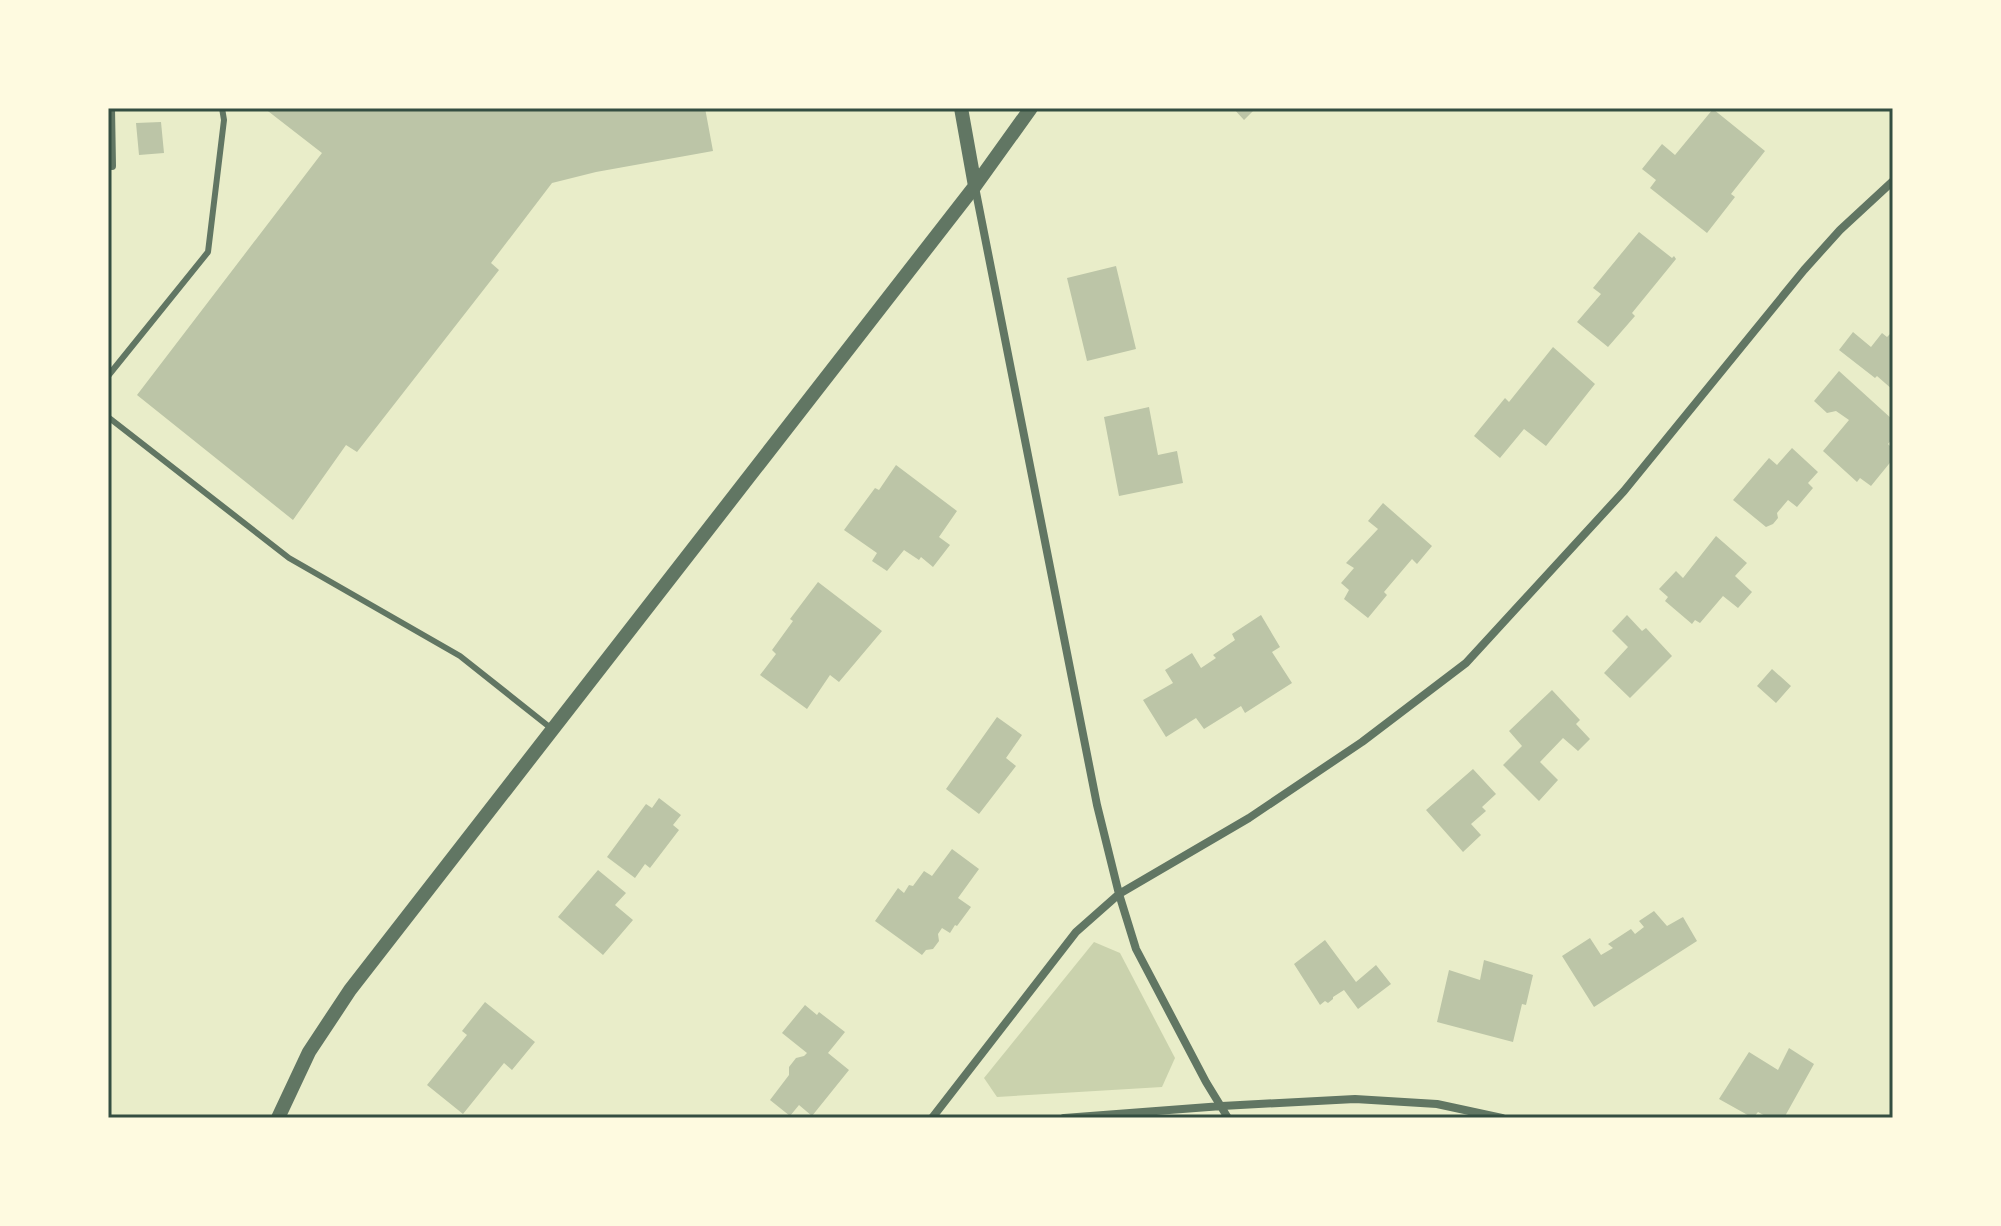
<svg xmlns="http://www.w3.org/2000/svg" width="2001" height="1226" viewBox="0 0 2001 1226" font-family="Barlow,sans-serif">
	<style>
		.green { fill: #cad2ad }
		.building { fill: #bcc5a7 }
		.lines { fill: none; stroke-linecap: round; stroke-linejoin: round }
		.service { stroke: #617663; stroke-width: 6 }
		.minor { stroke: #617663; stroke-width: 8 }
		.tertiary { stroke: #617663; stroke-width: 14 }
		.neatline { fill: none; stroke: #344e41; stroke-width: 3 }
	</style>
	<rect width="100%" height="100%" fill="#e9edc9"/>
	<path class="green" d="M1094,942L1120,953L1175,1058L1162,1087L997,1097L984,1078Z"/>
	<path class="building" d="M264,108H705L713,151L596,172L552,183L491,263L499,270L357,452L346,445L293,520L137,395L322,153Z
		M1233,108H1256L1244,120Z
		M1713,109L1765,151L1731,194L1735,197L1707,233L1650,188L1656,180L1642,169L1662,144L1675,155Z
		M161,122L164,153L139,155L136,123Z
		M1639,232L1672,258L1674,256L1676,259L1632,313L1635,316L1608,347L1577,322L1601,294L1593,288Z
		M1116,266L1136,349L1087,361L1067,278Z
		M1893,331V390L1877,376L1875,378L1839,350L1853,332L1871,347L1882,333L1887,337Z
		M1553,347L1595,384L1546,446L1524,429L1500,458L1474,436L1505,398L1509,402Z
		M1839,371L1893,420V438L1888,444L1893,449V459L1871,486L1860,478L1857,482L1823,451L1849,420L1836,411L1827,413L1814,401Z
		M1149,407L1158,455L1177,451L1183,483L1119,496L1104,417Z
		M1792,448L1818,472L1808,483L1813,488L1797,507L1788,500L1777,513L1778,518L1773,524L1766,527L1733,500L1769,458L1777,465Z
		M896,465L957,511L939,537L950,545L933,567L921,557L919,560L904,550L887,571L872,561L877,553L844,530L875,488L879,490Z
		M1383,503L1432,546L1417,564L1412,559L1384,592L1387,595L1368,618L1344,599L1349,590L1341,583L1354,568L1346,563L1378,529L1368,521Z
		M1716,536L1747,563L1735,576L1752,592L1738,608L1723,596L1700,623L1695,620L1692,624L1665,601L1668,597L1659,589L1676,571L1683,578Z
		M818,582L882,631L839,682L830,675L807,709L760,675L776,654L772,650L793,621L790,619Z
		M1261,615L1280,647L1272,652L1292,683L1245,713L1241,706L1204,729L1196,718L1166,737L1143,700L1173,683L1165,670L1192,653L1201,668L1216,658L1213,655L1235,640L1232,634Z
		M1627,615L1642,631L1646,628L1672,656L1630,698L1604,673L1628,647L1612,631Z
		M1772,669L1791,686L1776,703L1757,686Z
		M1552,690L1580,720L1576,724L1590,739L1578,751L1563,738L1540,762L1558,780L1539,801L1503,765L1522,746L1509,731Z
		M997,717L1022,735L1006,758L1016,766L979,814L946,789Z
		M1473,769L1496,794L1482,807L1486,811L1471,824L1481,835L1463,852L1426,810Z
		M659,798L681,815L673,825L679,830L650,868L645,864L635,878L607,857L646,804L652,808Z
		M952,849L979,869L958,898L971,907L957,926L955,925L950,933L942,928L938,934L939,941L933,949L926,950L922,955L875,921L898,888L904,893L909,885L913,886L924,871L932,876Z
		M598,870L626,893L615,905L633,920L603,955L558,917Z
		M1654,911L1667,926L1683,917L1697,941L1594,1007L1562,956L1590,938L1601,955L1613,948L1608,944L1631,929L1635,934L1644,927L1639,921Z
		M1325,940L1356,982L1376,965L1391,984L1358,1009L1344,990L1333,997V999L1328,1003L1325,1001L1320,1005L1294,964Z
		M1484,960L1533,975L1526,1005L1522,1004L1513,1042L1437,1022L1449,970L1480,980Z
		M485,1002L535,1042L512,1070L504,1063L463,1114L427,1085L467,1035L462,1031Z
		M805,1005L817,1015L819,1012L845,1032L828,1053L849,1070L812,1116L799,1105L790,1116L770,1100L789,1075V1067L796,1058L804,1056L807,1053L782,1033Z
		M1789,1048L1814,1064L1784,1118H1769L1758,1112L1753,1118L1719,1099L1749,1052L1778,1070Z"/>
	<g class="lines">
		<path class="service" d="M108,376L208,252L224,120L222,108
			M108,417L289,558L460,656L552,729"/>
		<path class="minor" d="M111,108L112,166
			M975,187L1097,805L1119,894L1136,949L1206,1082L1228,1118
			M932,1118L1076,932L1119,894L1249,818L1362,742L1466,663L1624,491L1804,270L1840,230L1893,181
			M1064,1118L1222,1106L1355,1099L1437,1104L1502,1118"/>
		<path class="tertiary" d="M961,108L975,186
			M278,1118L309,1052L350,990L975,186L1031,108"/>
	</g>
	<rect width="2001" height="1226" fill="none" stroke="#fefae0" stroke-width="220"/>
	<rect x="110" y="110" width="1781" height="1006" class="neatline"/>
</svg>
